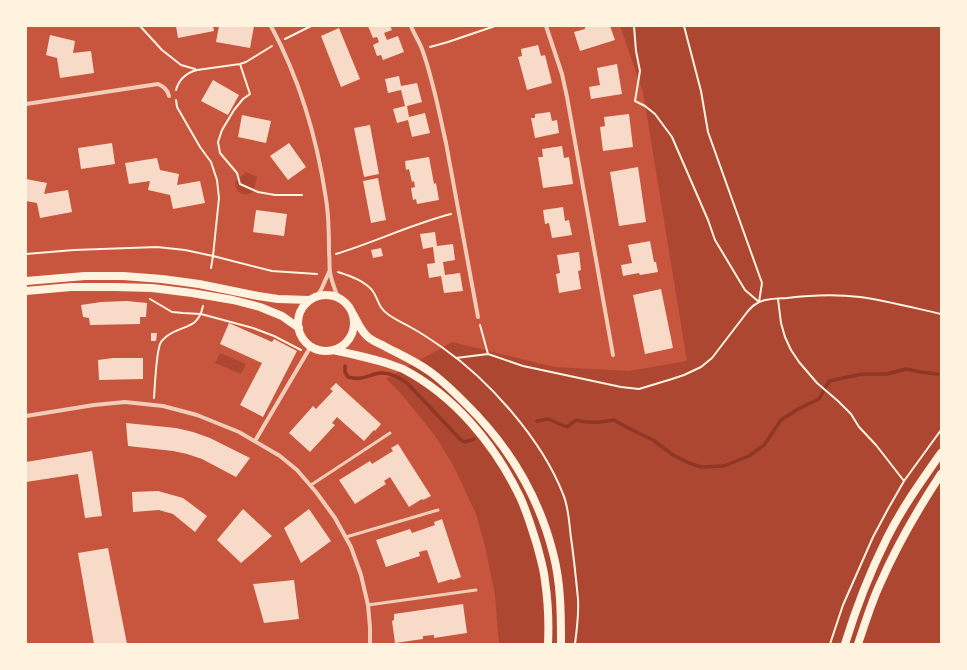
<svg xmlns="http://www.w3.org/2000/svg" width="967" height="670" viewBox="0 0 967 670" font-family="Jost,sans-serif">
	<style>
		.green { fill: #ae4732 }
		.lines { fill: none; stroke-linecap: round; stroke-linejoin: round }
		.stream { stroke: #8f3625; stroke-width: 3.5 }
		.building { fill: #f7dbc8 }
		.path { stroke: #fff3e0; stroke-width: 2 }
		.service { stroke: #f1ccb7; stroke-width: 3 }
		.minor { stroke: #f1ccb7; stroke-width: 4 }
		.secondary { stroke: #fff3e0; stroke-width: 8 }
	</style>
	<rect width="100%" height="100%" fill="#c8553d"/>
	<path class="green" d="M620,26H941V644H499L495,595L485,546L476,514L454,467L436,437L399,391L386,379L452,342L554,367L629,371L687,361L643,92Z
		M246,172L257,177L253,192C243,198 235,192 235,182Z
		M220,353L246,364L241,374L215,363Z"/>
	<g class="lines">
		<path class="stream" d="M345,366V372L348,377C363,381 367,375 380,373C390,372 399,378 407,383L461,440L465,442L474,439
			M537,421L548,419L567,427L576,420C589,424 601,422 614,420L628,428L653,440L673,455L689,463L701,467L724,466L749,456L764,445L781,420L800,408L819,399L829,381L862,374H887L906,369L921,372L938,374"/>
	</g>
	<path class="building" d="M176,26H213L214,31L178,38Z
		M219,26H254L250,48L216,42Z
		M368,26H390L392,30L384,33L387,40L398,36L404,52L383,60L381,55L377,56L373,45L379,42L377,37L373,38Z
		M585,26H610L615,40L580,51L574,32L585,29Z
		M339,28L360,79L341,87L321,36Z
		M50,35L75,41L73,53L91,51L94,73L60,78L57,58L46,55Z
		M538,45L541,56L545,55L552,83L527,90L518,57L522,56L521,49Z
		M617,64L622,94L591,99L589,87L600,85L597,68Z
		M399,76L401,86L417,83L422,102L407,106L409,117L425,113L430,133L412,137L408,120L397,123L393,109L405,106L401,90L388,93L385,79Z
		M213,80L239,95L228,115L201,101Z
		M550,112L552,121L557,120L559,133L535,138L531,118H535V114Z
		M629,114L633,147L603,151L600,127L605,126L604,117Z
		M242,115L271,121L266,143L238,137Z
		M370,125L379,174L364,177L354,128Z
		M112,143L115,164L81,169L78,148Z
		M289,143L306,167L288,180L270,156Z
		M562,146L564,158L569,157L573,184L543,188L538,157H543L542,149Z
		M429,157L434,184L436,183L439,200L417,204L416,199L413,200L411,188L415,187L414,181L412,182L409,169L406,170L405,161Z
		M157,158L160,170L179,174L177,185L200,181L205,203L173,209L170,195L148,190L150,181L129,184L125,163Z
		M638,167L646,222L619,226L610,172Z
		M378,178L386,220L371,223L363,181Z
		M26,179L47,183L44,194L68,190L72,212L40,218L37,203L26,201Z
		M563,207L565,221L569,220L572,235L552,238L549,223L545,224L543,210Z
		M256,210L287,214L284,236L253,232Z
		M435,232L437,246L453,244L455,260L443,262L445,275L460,273L463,291L444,293L441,276L429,278L427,264L435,263L433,247L423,249L420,234Z
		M650,241L654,262H656L658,272L640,275L639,273L623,276L621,265L632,263L628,245Z
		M381,248L383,256L373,258L371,250Z
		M579,252L581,270L578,271L581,289L559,293L556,274L560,273L557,255Z
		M661,289L673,348L645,354L633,295Z
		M127,301L147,303L146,317H140V324L90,325L89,318L83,317L81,305L101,302Z
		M229,323L272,342L274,339L297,351L263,417L240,405L262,363L220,344Z
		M151,333H157L156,341H151Z
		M113,358H143V379L99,380L98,360Z
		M336,383L381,424L375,431L374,430L364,441L337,417L332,423L335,425L310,452L289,433L313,406L316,409L333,391L330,389Z
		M126,423L176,428L193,432L210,438L250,458L236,477L202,459L187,454L173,451L128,446Z
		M398,444L431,496L423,500L422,499L409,507L390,477L384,481L386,484L355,504L339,480L370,461L372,464L393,451L391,448Z
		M92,451L102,516L85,518L78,474L26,482V462Z
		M158,491L183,498L207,516L195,532L173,514L159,510L133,512L132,492Z
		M243,509L272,536L241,563L217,540Z
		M309,509L331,541L301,563L284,528Z
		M442,519L461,577L453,580L452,579L438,583L427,550L419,552L420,556L386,567L376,540L410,529L412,533L435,525L434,522Z
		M108,548L127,644H94L78,553Z
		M294,580L299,619L264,623L253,584Z
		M463,604L467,633L434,638V635L423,636V639L395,643L392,621L394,620V614Z"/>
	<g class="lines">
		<path class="path" d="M140,26L162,50L181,65L195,69
			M634,26L636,51L640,71L635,101L645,106L655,114L672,137L708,220L715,240L745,290L759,302
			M684,26L701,91L708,132L762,283L759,302
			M285,39L311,26
			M430,47L448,42L495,26
			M240,64L250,94L243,99L234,110L222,130L218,142L220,153L237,173L240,184L258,192L275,195H302
			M176,90C179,79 186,73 197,70L240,64L246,62L272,46
			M176,100L177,107L200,147L211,162L217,180L219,198L213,256L211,268
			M26,254L74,250L157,247L185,250L213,256L272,271L317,274
			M336,254C375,242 412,224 451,214
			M338,272C350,276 363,280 372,290C379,299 377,307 389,315C396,320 405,324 412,328C423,334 433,341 443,348C490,381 542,440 563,494C569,508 569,523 571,538C574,558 576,579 578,599C579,614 577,629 575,644
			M150,299L172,312L183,313L201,314L253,328L274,336L301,350
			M778,299L781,323L785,337L791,350L799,362L817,383L838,401L851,414L859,427L876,445L904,481
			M480,325L488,354
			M456,358L488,354L523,366L621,387L639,389L672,379L684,375L701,367L712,358L748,311C759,298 771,299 787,298C811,295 836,294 860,297C888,301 914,308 941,314
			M154,398C155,386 156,350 161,342C162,340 165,338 167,336C183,324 198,330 203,306
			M830,644L843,605L873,537L888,509L904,481L941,430"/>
		<path class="service" d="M311,485L390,433
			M346,537L438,510
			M368,605L476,590"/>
		<path class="minor" d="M271,26C300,80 317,138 326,199C329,217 329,235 329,253C330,259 329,266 330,272C331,280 335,289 338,298
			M411,26C414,34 419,41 422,49C433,79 439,112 446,143L478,317
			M546,26L562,74L567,97L613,355
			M26,104L158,84C164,87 167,89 169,96
			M316,297L321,290L329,272
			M26,416L94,405L125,402L163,406L197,415L239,432L280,456L297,470L316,492L335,518L351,547L361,575L368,605L370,627V644
			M255,441L311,346"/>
		<path class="secondary" d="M26,281L85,276H123L162,279L199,284L258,296L278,299L310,300
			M26,291L71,287H115L152,288L192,293L233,300L260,307L282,316L299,328
			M298 323a28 28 0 1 1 56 0a28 28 0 1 1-56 0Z
			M353,314C357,321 360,329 366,335C370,340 378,343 384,346C399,354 415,361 429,371C442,380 454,392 465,403C509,446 538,494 553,553C561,583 561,614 561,644
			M333,350C352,354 371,358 389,364C394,366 399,367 403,369C455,396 495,445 520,497C527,512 532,529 537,545C540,557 544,569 545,581C548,601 549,623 548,644
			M845,644C856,608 870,572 887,538C902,508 922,480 941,453
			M858,644C865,624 871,603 880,584C897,545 918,509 941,474"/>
	</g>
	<rect width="967" height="670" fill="none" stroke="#fff3e0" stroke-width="54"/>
</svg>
